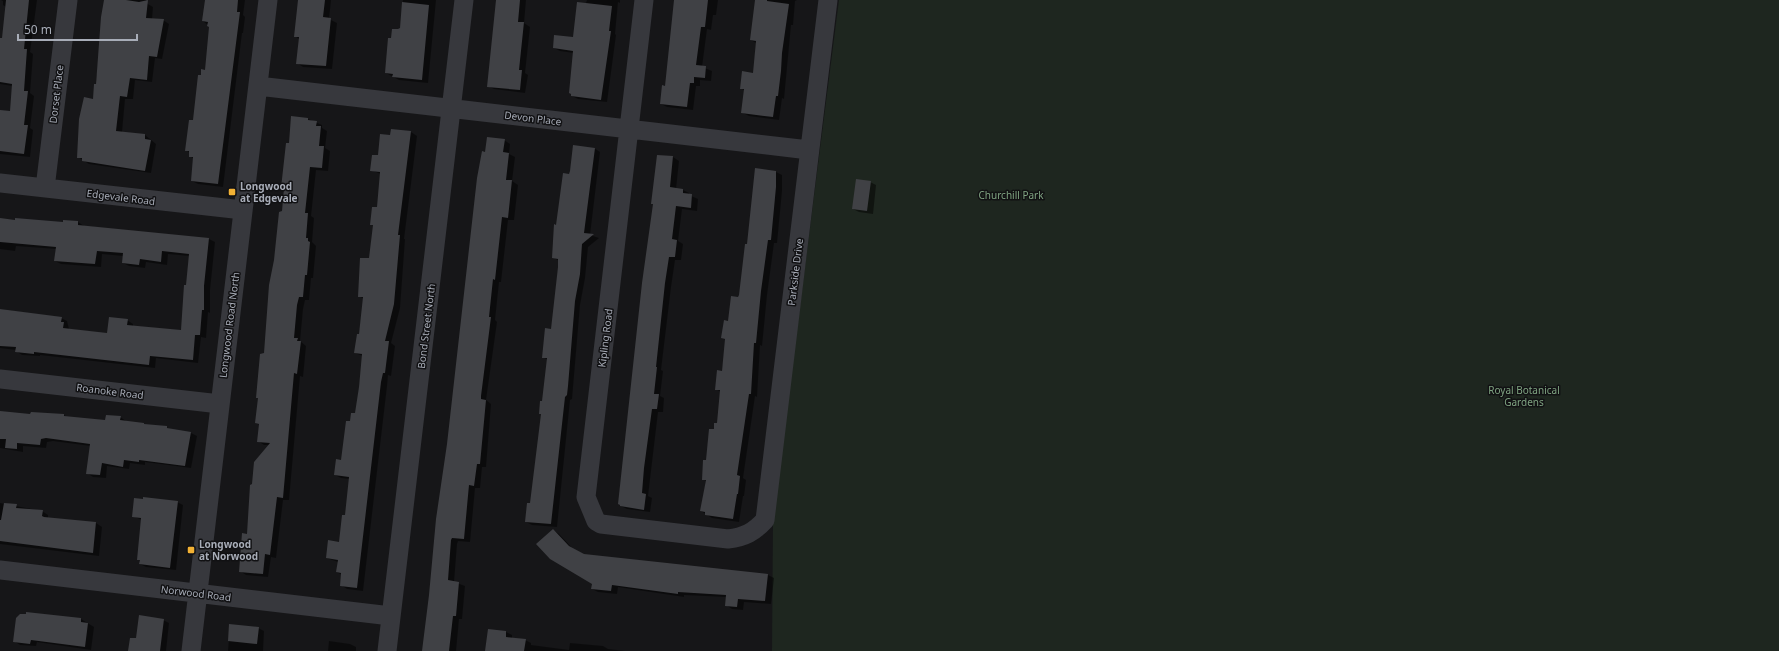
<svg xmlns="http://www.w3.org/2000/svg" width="1779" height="651" viewBox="0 0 1779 651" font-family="'Noto Sans',sans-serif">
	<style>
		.green { fill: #1e261f }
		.shadow { fill: #0007 }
		.building { fill: #404145 }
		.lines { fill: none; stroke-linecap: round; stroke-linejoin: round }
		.minor { stroke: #37383d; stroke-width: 19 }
		.poi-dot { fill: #f2b134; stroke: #111113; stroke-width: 1.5 }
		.labels { text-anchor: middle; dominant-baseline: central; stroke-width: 3; stroke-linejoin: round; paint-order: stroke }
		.street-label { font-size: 10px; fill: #a8adb8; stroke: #111113 }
		.poi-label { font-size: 10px; font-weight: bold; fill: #a8adb8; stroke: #111113; text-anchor: start }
		.park-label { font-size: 10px; fill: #7fa381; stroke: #111113 }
	</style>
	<rect width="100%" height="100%" fill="#161618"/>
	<path class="green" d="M839,0H1779V651H772L773,518Z"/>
	<path class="shadow" d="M1,0H37L30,52L33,54L30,93L34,96L30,128L33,130L30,157L0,154V112H11L13,86L0,84V39H3L6,7L3,5V1Z
		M105,0H146V3L153,7L152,19L163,20L169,24L162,59L155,58L152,82L135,80L133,99H125L122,132L145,135L156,144L151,173L89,164L78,157L94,100Z
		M206,0H245L243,15L245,17L243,33H242L223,187L198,184L192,181L194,159L190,156V153L186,150L194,121L202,76L206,71L210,27L203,21Z
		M299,0H331L329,19L337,23L332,69L303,67L297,63L299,39L295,36Z
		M403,0H436L428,83L399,80L386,73L401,28Z
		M497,0H526L524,23L530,27L525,73L528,75L525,93L494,89L488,86Z
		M587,0H620V3L618,2L615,34L616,35L607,102L578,99L572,96L574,53L560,51L554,48L574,38Z
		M675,0H718L716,15H713L711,30L707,29L702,67L712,71L711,81L700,80V86H696L693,110L667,107L661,104L666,87Z
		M756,0H797L795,1L793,25H791L784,99L782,98L779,120L749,116L743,113L745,91L741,88L754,74L756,43L751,40Z
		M308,119L322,125V128L327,131L325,148L330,151L328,171L316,170L311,216L314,218L312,242L316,246L313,278H311L309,300H305L303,309L300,341L306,346L303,377L300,376L289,500H283L276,558L271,557L268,577L246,575L240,571L270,445H264L258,441L260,425L256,423L283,212L285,189L282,188L290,144Z
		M411,132L417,136L404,239H405L400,308L391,343L395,346L391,376L388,375L387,386L363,591L347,589L341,585L342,575L337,572L338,562L327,558L340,543L346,517L350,479L341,478L335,475L342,461L356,414L363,356L355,353L359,336L364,299L359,296L370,260L374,226L371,224L378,208L381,174L371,170L391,137Z
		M504,140L510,144L509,154L515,157L512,181L518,185L514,220H508L501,282H499L495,320L497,322L486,400L491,404L486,467H482L480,488H475L470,542L458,541L457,544L454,582L465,586L462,619H459L456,651H423L486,153Z
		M594,148L600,152L590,235L599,238L588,247L585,278L580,305L572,399L570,400L557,527L532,525L526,522L531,504L542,414L540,413L543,402L548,360L543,357L552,330L559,261L553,257L556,226L570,175Z
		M658,156L673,157L679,161L676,189L683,190L689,193V195L698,199L697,211L682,209L678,241L683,244L681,260H675L671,287L661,370L663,371L660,396L664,398L663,412H658L648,496L652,498L650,512L627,509L621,506L654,204Z
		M756,169L776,172L782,175V191L777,243H774L767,295L762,346L760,345L757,397L755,396L743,478L746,480L744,496H743L739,522L712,518L701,511L706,481L703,479L718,424L721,392L716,389L722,372L726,340L722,338L739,298L748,245Z
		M870,182L876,185L873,214L859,212L853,209Z
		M0,219L64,223L78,222L84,226L209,239L215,242L210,290V313L208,312L206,338L201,337L198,363L156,358L155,368L40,355V356L22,355L16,351V350L0,348V309L61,318L67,321L69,329L108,334L127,320L133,324V326L182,331L190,256L168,254L167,265L146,262L145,268L129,266L123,263V256L102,254L101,267L61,264L55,261L57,249L16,246L15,251L0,249Z
		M0,412L31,415H64L68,418L106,421L120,417L126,421L147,426L166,427L171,430L191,433L197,436L191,468L145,462V465L130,463L129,469L107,466L106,478L93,477L87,473L91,446L53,441L47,442L46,448L23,446V452L0,448Z
		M177,502L183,505L176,570L146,567L140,564L141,561L138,559L142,520L133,516Z
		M0,503L42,511L48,515V519L96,523L102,527L99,556L0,544Z
		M553,530L559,534L574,550L584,555L768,575L774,578L771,604L744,602L743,610L732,609L726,605L727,597L684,595V597L618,587L617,594L598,592L592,589L593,583Z
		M27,613L81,619L94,627L91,650L37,642L36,646L20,645L14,641Z
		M163,620L169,623L166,651H129L137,640Z
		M230,625L258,628L264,631L263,651H228Z
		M489,630L506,632L512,635V638L525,640L531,643V645L569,650L570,643L603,646L608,649L625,651H486Z
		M329,641L350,644L356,647V651H328Z"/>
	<path class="building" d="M6,0H29L24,49H27L24,91H28L24,125H28L24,154L0,151V110L10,111L12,84L0,82V38H2Z
		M104,0H126L139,2L148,0L146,18L164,19L157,57L149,56L147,80L130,78L127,97L120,96L116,131L145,134V139L151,140L145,171L82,161V158H77L79,119L84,97L93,99L94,84H96L101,17Z
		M205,0H238L237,12H240L218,184L191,181L193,157H189V151H185L189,120H193L198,75H201V69L205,70L209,27L207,26L208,22L202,21Z
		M298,0H325L323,17L331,18L326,66L296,64L299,37H294Z
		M496,0H520L518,22H524L519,70H522L520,90L487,87Z
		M674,0H708L705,27H701L696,65L706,66L705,78L694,77V83H690L687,107L660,104L662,85L665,86Z
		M755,0H767V1L789,4L782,53L781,71L778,96H776L773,117L741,113L744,89H740L742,71L753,73L756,41L750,40Z
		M402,2L429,5L422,80L392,77L393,74L385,73L388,38H391L392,29H398L400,28Z
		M577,2L612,6L609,31H611L601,100L571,96V94L569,93L573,51L553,48L554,35L573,37Z
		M291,116L308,118V120L317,121L316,126H321L319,146H324L322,168L310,167L305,213H308L306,238H308V241L310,242L307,275H305L303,297H299L297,305L294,338H298L297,341H301L297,374L294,373L283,498L277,497L270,555L265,554L263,574L239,572L242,533L247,534L250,485L252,484L254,462L270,443L257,442L259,424L255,423L258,398H256L260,354L264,353L269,285L274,260L279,212L282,211L284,188H281L286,143H289Z
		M391,129L411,131L398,235H400L394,304L385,341H389L385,373H383L381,382L357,588L340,586L341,573L336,572L338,560L326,558L328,540L339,542L342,515H345L349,477L334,475L336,459L341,460L346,421H350L351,413H355L359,387L362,354L354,353L357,334H359L363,297H358L360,258H369L373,225H370L372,207H377L380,172L370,171L372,155H378L380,134L390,135Z
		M487,137L505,139L503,152L509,153L506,180H512L508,218L502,217L495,280L493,279L489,317H491L481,396V399L486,400L480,464H477L474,486L469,485L464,539L452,538L451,540L448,580L459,582L456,616H453L449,651H422L429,595L436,519L447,444L477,178L482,151L485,152Z
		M573,145L595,148L584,233L594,234L582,244L580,274L575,301L568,386L567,395L565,397L551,524L525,522L527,503H530L541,414H539L540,401H542L547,358H542L545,328L551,329L558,267V259L552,258L554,224L556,225L563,173L569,174L570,171Z
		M657,155L673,156L670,187L683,189V193L692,194L691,208L676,206L672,239L677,240L675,257H669L665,283L656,367H657L654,394H659L657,409H652L644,468L642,493L646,494L644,510L620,506V505L618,504L642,283L653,204H651Z
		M755,168L776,171V187L771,240H768L761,291L756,343H754L751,394H749L737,475L740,476L738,494H737L733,519L705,515V512L700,511L706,480H702L703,460H706L709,429H714V423H717L720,390H715L717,370L722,371L725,339L721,338L724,320L728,321L731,296L738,297L739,295L745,244H747Z
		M856,179L871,181L867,211L852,209Z
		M0,218L15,220V218L63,222V220L78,221V225L209,238L204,286V310H202L200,335H195L193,360L150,356L149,365L34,352V354L15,352L16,347L0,346V309L62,317L61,322H64L63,328L107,333L109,317L128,319L127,325L181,330L184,285H186L189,254L162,251L161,262L140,259L139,265L122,263L123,253L97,251L95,264L54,261L56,247L0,242Z
		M0,411L30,414L31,412L64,414V416L105,420L106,415L121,416L120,420L144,423V424L167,426V428L191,432L185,466L139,460V462L124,460L123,467L102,463L100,475L86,474L90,444L46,438L41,439L40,445L17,443V449L5,448L6,439H0Z
		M143,497L178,501L170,568L139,564L140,560H137L141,518L132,517L134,498L143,499Z
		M4,503L17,504L16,508L43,510L42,516L44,517L96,522L93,553L0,541V520H1Z
		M553,529L569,546L584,554L768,574L765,601L738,599L737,607L725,606L726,595L678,592V594L612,585L611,591L591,589L592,584L550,559L536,544Z
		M26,612L81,618V622L88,623L85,647L31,640L30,644L13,642L16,618L20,614H26Z
		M139,615L164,619L160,651H128L130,638H136Z
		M229,624L259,627L257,644L228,641Z
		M488,629L506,631V637L526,639L524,651H485Z"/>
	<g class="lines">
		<path class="minor" d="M644,0L586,497L596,521L601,524L728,539C745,537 754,532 765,520L828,0
			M258,86L809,150
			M0,183L243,210
			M45,188L68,0
			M0,379L220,404
			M0,570L391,616
			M191,651L268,0
			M387,651L464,0"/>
	</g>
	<g class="poi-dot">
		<rect x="228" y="188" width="8" height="8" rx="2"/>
		<rect x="187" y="546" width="8" height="8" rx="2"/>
	</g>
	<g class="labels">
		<g class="street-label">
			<text transform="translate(56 94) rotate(-83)">Dorset Place</text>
			<text transform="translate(533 118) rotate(7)">Devon Place</text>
			<text transform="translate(121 197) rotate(7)">Edgevale Road</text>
			<text transform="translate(795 272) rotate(-83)">Parkside Drive</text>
			<text transform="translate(229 325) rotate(-83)">Longwood Road North</text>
			<text transform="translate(426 326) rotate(-83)">Bond Street North</text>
			<text transform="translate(605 338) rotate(-83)">Kipling Road</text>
			<text transform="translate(110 391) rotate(7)">Roanoke Road</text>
			<text transform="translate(196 593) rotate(7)">Norwood Road</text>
		</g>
		<g class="poi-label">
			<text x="240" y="186">Longwood<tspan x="240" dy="12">at Edgevale</tspan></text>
			<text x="199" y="544">Longwood<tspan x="199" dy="12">at Norwood</tspan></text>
		</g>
		<g class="park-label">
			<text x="1011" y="195">Churchill Park</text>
			<text x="1524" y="390">Royal Botanical<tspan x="1524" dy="12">Gardens</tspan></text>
		</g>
	</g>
	<path d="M18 34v6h119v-6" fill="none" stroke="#a8adb8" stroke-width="2"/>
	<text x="24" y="34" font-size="12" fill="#a8adb8" stroke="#111113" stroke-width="3" paint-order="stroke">50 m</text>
</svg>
